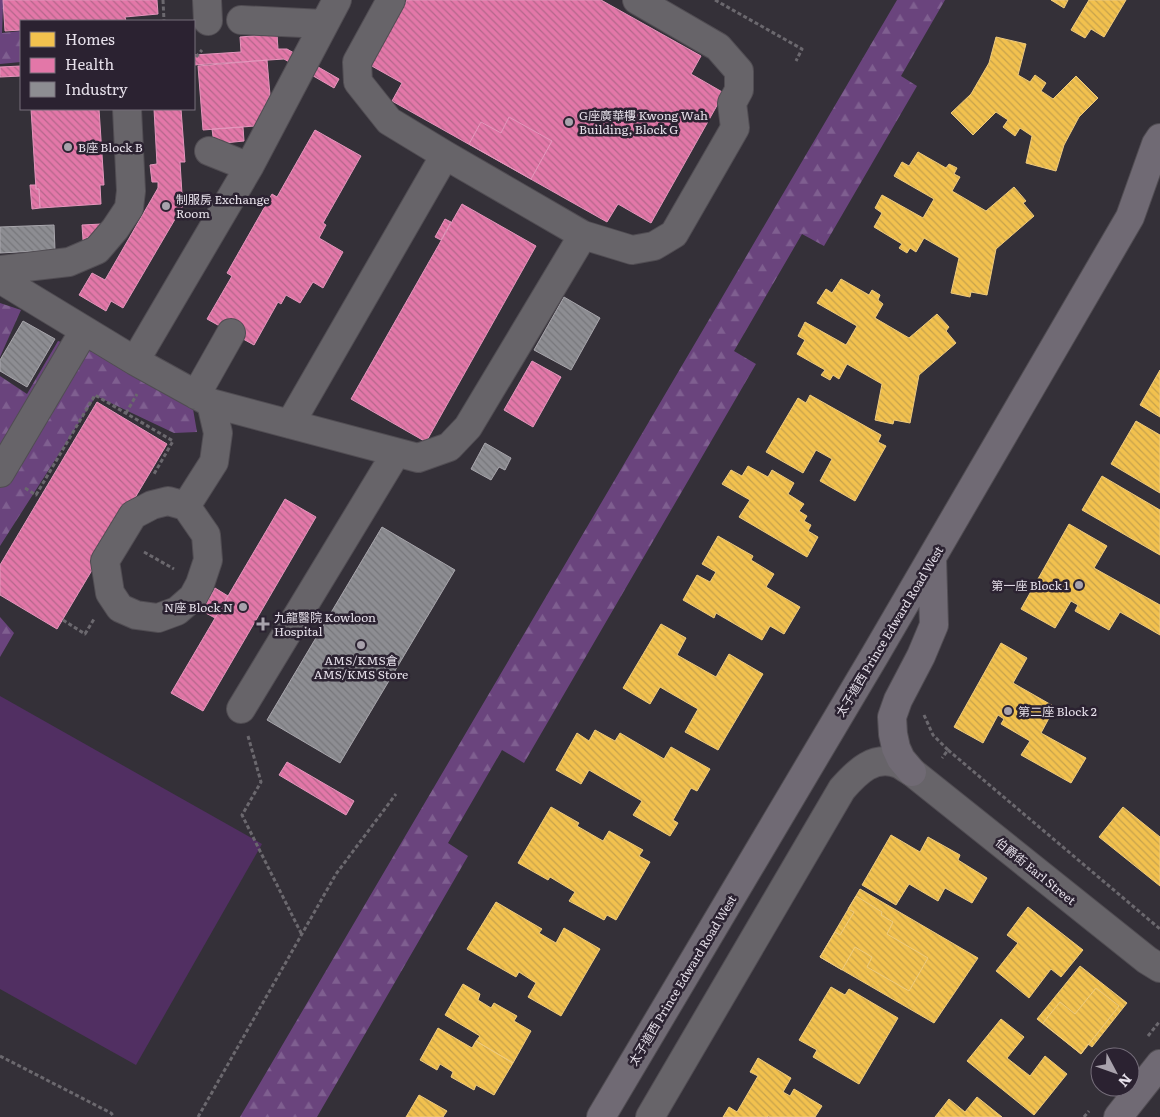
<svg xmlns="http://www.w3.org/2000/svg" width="1160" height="1117" viewBox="0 0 1160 1117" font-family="Literata,'Noto Sans TC',serif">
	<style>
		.grass { fill: #512f62 }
		.forest { fill: url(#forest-firs) }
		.homes { fill: url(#homes-back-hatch); stroke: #eeca7d }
		.health { fill: url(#health-back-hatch); stroke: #e496bc }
		.industry { fill: url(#industry-back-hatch); stroke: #a8a6ac }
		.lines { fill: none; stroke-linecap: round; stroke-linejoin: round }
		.minor-casing { stroke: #514d53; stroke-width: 30 }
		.major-casing { stroke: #514d53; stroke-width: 30 }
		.path { stroke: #6b686e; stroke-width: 3; stroke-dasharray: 4 2.5; stroke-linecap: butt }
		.minor { stroke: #676469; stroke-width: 28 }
		.major { stroke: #706a74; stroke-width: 28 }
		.poi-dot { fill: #a8a2ac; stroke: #2b2231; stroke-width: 2 }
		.labels { text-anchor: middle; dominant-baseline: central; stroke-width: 5; stroke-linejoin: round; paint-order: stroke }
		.poi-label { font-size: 12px; fill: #e6e0ea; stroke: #2b2231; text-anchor: start }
		.street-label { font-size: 12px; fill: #e6e0ea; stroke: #2b2231 }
	</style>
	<defs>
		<pattern id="forest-firs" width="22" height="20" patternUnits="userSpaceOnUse" patternTransform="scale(1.25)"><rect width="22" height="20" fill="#6a447d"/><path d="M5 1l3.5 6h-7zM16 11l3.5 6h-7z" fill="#7f5f90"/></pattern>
		<pattern id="homes-back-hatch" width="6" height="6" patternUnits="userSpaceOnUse" patternTransform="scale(1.25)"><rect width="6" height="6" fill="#f2c14e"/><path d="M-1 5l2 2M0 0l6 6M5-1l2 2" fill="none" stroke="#c7a24c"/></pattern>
		<pattern id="health-back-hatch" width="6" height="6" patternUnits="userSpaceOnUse" patternTransform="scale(1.25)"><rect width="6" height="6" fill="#e377a8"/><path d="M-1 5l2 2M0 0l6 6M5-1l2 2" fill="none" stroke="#b4678b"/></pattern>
		<pattern id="industry-back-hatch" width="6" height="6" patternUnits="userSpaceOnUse" patternTransform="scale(1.25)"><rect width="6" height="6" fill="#8d8d92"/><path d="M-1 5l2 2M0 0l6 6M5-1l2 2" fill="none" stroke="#77777b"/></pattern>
	</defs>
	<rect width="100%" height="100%" fill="#343038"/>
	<path class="grass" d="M0,696L262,844L136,1065L0,989Z"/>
	<path class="forest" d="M0,0H36L33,5L3,7L2,33L21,31V62L0,64Z
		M897,0H945L901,76L917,86L824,246L802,234L734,351L756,364L524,763L502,750L448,843L468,856L317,1117H240Z
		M0,303L21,310L0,357Z
		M58,341L115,359L193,409L197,432L174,433L96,396L0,546V376L27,394Z
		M0,617L14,633L0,657Z"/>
	<path class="homes" d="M1051,0H1068L1064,8Z
		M1089,0H1126L1104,37L1091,29L1085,38L1071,30Z
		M996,37L1026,44L1018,75L1030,82L1035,75L1046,83L1041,91L1053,99L1076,76L1098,98L1079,117L1064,145L1056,171L1026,163L1032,136L1020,128L1015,136L1003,127L1008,120L996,112L973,135L951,113L971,94L989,63Z
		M918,152L946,168L949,164L957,168L954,174L960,177L952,191L986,211L1014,187L1026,201L1023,203L1034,216L996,249L987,295L971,292L970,297L951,293L959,258L924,238L916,252L910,248L907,253L899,248L902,244L874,227L882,213L875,208L882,195L923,218L934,199L894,176L902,162L909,166Z
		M841,279L869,295L872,290L880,295L878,300L883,304L875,318L909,338L937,314L949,327L946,331L956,343L919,375L910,423L894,420L893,424L875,420L882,384L847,364L839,379L833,375L830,380L821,375L825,370L797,354L805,340L798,336L805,322L846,345L857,326L817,303L826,289L832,293Z
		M1160,370V417L1140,405Z
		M810,395L881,435L878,442L886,446L855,501L820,481L832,459L816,450L803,473L766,452L798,398L806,403Z
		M1136,421L1160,435V493L1111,464Z
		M748,466L768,477L772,470L794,483L788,494L804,504L799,511L807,516L804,521L811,525L808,531L818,537L807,557L739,517L750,500L722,484L731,470L742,476Z
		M1102,476L1160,510V555L1082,510Z
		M1069,524L1107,546L1094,568L1160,605V635L1120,612L1109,630L1075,611L1078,605L1071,601L1055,628L1021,609Z
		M718,536L753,556L751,560L774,574L766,587L800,607L784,634L770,626L762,640L716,613L714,618L683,600L697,575L710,582L716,572L702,564Z
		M661,624L686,638L677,655L716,677L729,654L763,674L718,750L685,732L698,709L660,687L650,704L623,688Z
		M1001,643L1027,658L1013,683L1055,707L1041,733L1086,758L1071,783L1021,755L1030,741L1001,724L1004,719L998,715L983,743L954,727Z
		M595,730L615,741L620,733L664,759L671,747L710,769L697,791L691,788L673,820L678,823L670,836L633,815L642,801L589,770L581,784L556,770L577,733L589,741Z
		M551,807L579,823L577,826L603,841L609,831L643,850L639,856L650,862L616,920L607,915L604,920L569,901L575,892L550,877L548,880L518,863Z
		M1123,807L1160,837V886L1099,837Z
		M891,835L920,852L928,837L960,855L958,860L987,878L972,903L945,888L938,901L909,884L896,905L862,885Z
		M860,889L978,958L934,1023L820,957Z
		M856,896L882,912L881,915L893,922L887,934L928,958L909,991L867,967L872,957L855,947L842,970L820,957L835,932L840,935L854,912L848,909Z
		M496,902L542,929L539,933L556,943L564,928L600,949L561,1016L528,997L536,983L519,972L516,977L467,949Z
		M1028,907L1083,950L1061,977L1051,969L1029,998L996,971L1018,943L1007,935Z
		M1080,966L1127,1003L1092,1047L1088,1044L1081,1054L1037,1019Z
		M463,984L480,994L478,1000L491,1008L494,1003L517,1016L514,1021L531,1031L513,1063L476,1041L480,1036L445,1015Z
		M831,987L845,995L849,989L898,1018L859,1084L813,1057L817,1050L799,1040Z
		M1096,988L1119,1006L1081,1054L1043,1023L1060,1002L1075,1014Z
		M1001,1019L1024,1037L1007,1058L1030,1076L1045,1056L1067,1074L1034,1115L967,1061Z
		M438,1028L472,1048L476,1041L513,1063L494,1095L476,1085L474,1090L451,1077L453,1072L440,1064L437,1070L420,1060Z
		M758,1058L791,1078L783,1092L790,1096L794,1089L822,1106L815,1117H770L768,1116L767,1117H723L729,1107L737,1112L758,1076L750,1072Z
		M419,1095L447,1111L443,1117H406Z
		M977,1097L1002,1117H935L949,1099L965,1112Z"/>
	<path class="health" d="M3,0H157L158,14L125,17L126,21H21V30L5,31Z
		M407,0H601L701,56L691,74L724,93L651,223L618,204L607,222L392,101L402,83L370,65Z
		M277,34L278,49H287L339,79L334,88L284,59L194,65V55L241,52L240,37Z
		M267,60L270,95L255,126L203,130L198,66Z
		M21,66V76L0,77V67Z
		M31,109H99L104,185H100L101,204L40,208L39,189H36Z
		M154,109H181L185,162H180L182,194L188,197L123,308L111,301L106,311L79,295L92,273L105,280L158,188V182H152L150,165L157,164Z
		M509,117L552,141L531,179L469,144L481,122L501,133Z
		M243,127L244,141L214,144L212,129Z
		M315,130L361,156L323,223L326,225L319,238L343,252L323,288L313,282L300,303L286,295L281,304L278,302L254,345L207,319L232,276L227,273L272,194L277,197Z
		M30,185H36V189H39L40,208L32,209Z
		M462,204L536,246L426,442L351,399Z
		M445,219L451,222L441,240L435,237Z
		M102,224V230L83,240L82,225Z
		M532,361L561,377L533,427L504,410Z
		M97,402L167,444L57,629L0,595V565Z
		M285,499L316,517L203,711L171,693Z
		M215,588L228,596L215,618L202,611Z
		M287,762L354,801L346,815L279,775Z"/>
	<path class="industry" d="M54,225L55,250L0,253V227Z
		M564,297L600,318L571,370L534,350Z
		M23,321L55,339L27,387L0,371V360Z
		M485,443L511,458L505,470L499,467L491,480L471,469Z
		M382,527L455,570L340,763L267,720Z"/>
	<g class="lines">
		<defs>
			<path id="minor" d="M207,0L208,21
				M391,0L357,62L358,82L389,121L445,155L583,235L632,250L654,246L674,234L735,128L732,103L739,90V71L718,47L637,0
				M241,20L324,24
				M209,151L249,167
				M0,270L69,262L97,250L115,229L129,208L131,191L127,109
				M0,279L135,361L211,403L418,458L449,447L468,427L583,235
				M135,361L249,167L337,0
				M196,395L231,333
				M290,424L445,155
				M0,473L84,331
				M168,501L186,506L206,535L208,560L200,584L193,597L177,611L158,618L136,615L120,608L110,593L105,561L133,515L152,505Z
				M186,506L214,462L218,433L211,403
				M241,709L396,453
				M650,1117L842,789C857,772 874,754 899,764C903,766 908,770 912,772L1147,960L1160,968"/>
			<path id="major" d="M912,772L901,759L896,748L893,734L892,717L898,700L921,656L934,625L932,557
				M601,1117L875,655L1130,217L1156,144L1160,138
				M1118,1117L1160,1064"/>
		</defs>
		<use href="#minor" class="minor-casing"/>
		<use href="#major" class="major-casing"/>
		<path class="path" d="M163,0L164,21
			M715,0L802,49L796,61
			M196,57L202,50
			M126,413L137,394
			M25,488L36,495L95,395L173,441L154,474
			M144,552L174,569
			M63,620L85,634L94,619
			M924,715L933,735L948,750L942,758
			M248,736L261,782L242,815L302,935
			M948,750L1160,929
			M1148,1036L1160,1021
			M0,1056L111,1113L114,1117
			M198,1117L336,874L396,794
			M1084,1117L1089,1111"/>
		<use href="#minor" class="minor"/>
		<use href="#major" class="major"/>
	</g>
	<g class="poi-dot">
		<circle cx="569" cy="122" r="5"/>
		<circle cx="68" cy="147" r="5"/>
		<circle cx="166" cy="206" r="5"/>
		<circle cx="1079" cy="585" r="5"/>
		<circle cx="243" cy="607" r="5"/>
		<path d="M260.5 616.5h5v5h5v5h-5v5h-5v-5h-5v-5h5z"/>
		<circle cx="361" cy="645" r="5"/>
		<circle cx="1008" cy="711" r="5"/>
	</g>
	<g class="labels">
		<g class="poi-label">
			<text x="579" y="115">G座廣華樓 Kwong Wah<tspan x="579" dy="14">Building, Block G</tspan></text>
			<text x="78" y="147">B座 Block B</text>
			<text x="176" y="199">制服房 Exchange<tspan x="176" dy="14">Room</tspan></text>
			<text x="1069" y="585" text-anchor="end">第一座 Block 1</text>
			<text x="233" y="607" text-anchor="end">N座 Block N</text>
			<text x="274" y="617">九龍醫院 Kowloon<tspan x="274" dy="14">Hospital</tspan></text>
			<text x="361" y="660" text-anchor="middle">AMS/KMS倉<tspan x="361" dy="14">AMS/KMS Store</tspan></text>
			<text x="1018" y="711">第二座 Block 2</text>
		</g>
		<g class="street-label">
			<text transform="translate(889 631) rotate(-59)">太子道西 Prince Edward Road West</text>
			<text transform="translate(1036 871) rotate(39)">伯爵街 Earl Street</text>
			<text transform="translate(682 980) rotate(-59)">太子道西 Prince Edward Road West</text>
		</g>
	</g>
	<rect x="20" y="20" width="175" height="90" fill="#2b2231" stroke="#766e7b"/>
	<rect x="30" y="32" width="25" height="15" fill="#f2c14e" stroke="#766e7b"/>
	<text x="65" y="45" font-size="15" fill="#e6e0ea">Homes</text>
	<rect x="30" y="58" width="25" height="15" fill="#e377a8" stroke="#766e7b"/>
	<text x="65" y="70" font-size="15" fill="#e6e0ea">Health</text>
	<rect x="30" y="82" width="25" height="15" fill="#8d8d92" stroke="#766e7b"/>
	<text x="65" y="95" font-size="15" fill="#e6e0ea">Industry</text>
	<g transform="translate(1115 1072) rotate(131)"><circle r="24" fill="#2b2231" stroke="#766e7b"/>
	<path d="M0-4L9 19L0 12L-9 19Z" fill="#a8a2ac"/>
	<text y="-8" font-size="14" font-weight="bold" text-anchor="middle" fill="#e6e0ea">N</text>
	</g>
</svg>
